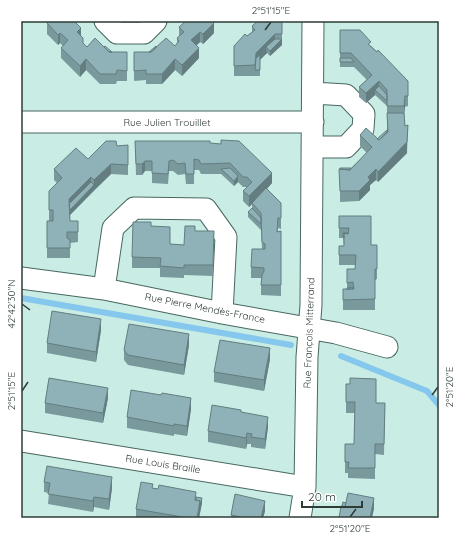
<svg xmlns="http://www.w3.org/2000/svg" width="460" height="539" viewBox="0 0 460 539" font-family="Quicksand,sans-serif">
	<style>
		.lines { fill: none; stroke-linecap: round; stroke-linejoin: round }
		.stream { stroke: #86c8ed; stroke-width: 6 }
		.street-casing { stroke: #476760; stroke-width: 23 }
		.street { stroke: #fff; stroke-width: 21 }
		.wall { fill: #7a999d }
		.shaded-wall { fill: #637d80 }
		.building { fill: #8eb2b7; stroke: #637d80 }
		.ticks { fill: none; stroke: #2e3c38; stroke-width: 1.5 }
		.labels { text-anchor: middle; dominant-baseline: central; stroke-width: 3.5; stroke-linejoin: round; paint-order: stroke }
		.street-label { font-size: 10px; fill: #2e3c38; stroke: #fff }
		.neatline { fill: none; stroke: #2e3c38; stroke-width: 1.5 }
		.ticks-label { font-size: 10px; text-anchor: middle; fill: #2e3c38 }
	</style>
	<rect width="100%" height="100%" fill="#c9ede4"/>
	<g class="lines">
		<path class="stream" d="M21,298L291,345
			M341,356L427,391L439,405"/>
		<defs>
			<path id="street" d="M105,21L117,33H144L156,21
				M21,122H313
				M312,147H346L363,129L364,114L346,95L313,93
				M21,278L104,289L222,313L336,333L387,347
				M104,289L113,228L134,208L206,209L226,237L222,313
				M21,441L305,487
				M300,518L305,487L307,357L311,305L313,21"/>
		</defs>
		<use href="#street" class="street-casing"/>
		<use href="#street" class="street"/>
	</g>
	<path class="wall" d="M47,21H74L83,43L87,47H104L112,52H127V81H117L116,84H100L86,70L80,77L61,58V48L63,46L60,43L58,45L47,34Z
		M282,21V45L270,56L267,53L260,59V76H234V46L247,36L252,32V26Z
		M380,21H402V22H380Z
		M179,27L214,33L203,44L200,42L197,45L199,58L182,76L175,70L162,84H146V80L134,81V52H149L157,47L175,46L177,43V38L179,36Z
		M340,30L371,46L408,81V106L405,107L404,113L405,126L407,153L378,182L376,180L370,185V190L359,201L340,202V168H351L367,153L360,146V135L377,139L387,132V106L375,95L366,103L359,97V87L367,80L354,67H340Z
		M221,140L272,183L267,189L281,203V229L278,228V232L281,231V296L261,295V278H251V267L262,249L261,225V230L248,217V212L252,208V204L249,207L243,201V191L247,187H243L238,182L234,186L221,174H201L199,170H194V184H186L185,174L178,175L173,171H169L168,184L152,183V171H145L142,175H136L135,141L221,144Z
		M128,145V175L111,174L70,215V221L78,231V242L70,243V258H47V221H49V191L57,183L54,180V169L88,159L117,146Z
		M339,216L371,245H377V279L375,280V310H343V289H347V269H355L356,265H339V246H344L343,238H339Z
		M151,226L170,244L184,245L195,231H214L213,276L184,275V278L160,277V268H132V257Z
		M101,330L96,362L47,353V343Z
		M189,345L184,375L128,365L124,360V350Z
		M270,359L264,391L214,382V372Z
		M346,384L376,403H385L384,455L375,454V479L348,478V473H345V444H354L355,413H346Z
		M161,395L191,409L187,436L174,434V436L127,428V417Z
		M108,398L103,423L45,413V403Z
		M241,412L268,427L265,449L251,447V444H247L246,449L208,442V431Z
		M44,482L112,488L109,510L94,507L93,512L48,504L49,493L44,492Z
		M153,488L196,497L202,503L199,518H136V509Z
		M265,511L263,518H231V515Z"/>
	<path class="shaded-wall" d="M214,23V33L203,44V34Z
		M81,28V38L77,32Z
		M200,32V42L191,50V40Z
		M60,33V43L58,45V35Z
		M275,34V45L266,47L267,53L256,64V53Z
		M282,39V45L270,56V51Z
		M199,48V58L182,76V65Z
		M86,59V70L80,77V66Z
		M175,59V70L162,84V74Z
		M379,81V92L375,90V95L366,103V93Z
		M405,96V107L404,117V106Z
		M408,125L407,153L378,182V172Z
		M145,161V171L142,175V164Z
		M111,164V174L94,190V180Z
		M376,169V180L370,185V190L359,201V191L368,177Z
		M272,173V183L252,204V203V204L249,207V196Z
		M238,176V182L234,186V181Z
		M91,177V187L69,209V199Z
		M94,185V190L70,215V210Z
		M101,319V330L96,362V352Z
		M189,334V345L184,375V365Z
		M270,348V359L264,391V380Z
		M108,388V398L103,423V413Z
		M191,398V409L187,436V426Z
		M268,417V427L265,449V439Z
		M247,433V444L246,449V438Z
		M112,477V488L109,510V499Z
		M94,497V507L93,512V501Z
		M202,498V503L199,518H197L200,501Z
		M374,498V509L372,518H370Z
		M265,501V511L263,518H261Z"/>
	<path class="building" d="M47,21H74L81,28L77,32L83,38V43L87,47L95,38L109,52H127V71L117,70L116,74H100L86,59L80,66L61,48L68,40L60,33L58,35L47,23Z
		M186,21H214V23L203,34L200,32L191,40L199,48L182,65L175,59L162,74H146V70L134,71V52H151L166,38L175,46L179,41L177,38L184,32L179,27Z
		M258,21H282V34H275L256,53L255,65L234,66V46L245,34L247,36L255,30L252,26Z
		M340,30H360L371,42L368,44L377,52L378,50L408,81V96H405L404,106H387V90L379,81L366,93L359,87L372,75L351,53H340Z
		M275,39H282L270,51L266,47Z
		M105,46L112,52H109L104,47Z
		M156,46L157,47L151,52H149Z
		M260,55V70H255L256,58Z
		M340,58H351L354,62H340Z
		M379,86L387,95V101L375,90Z
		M387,113H404L405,126L408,125L407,142L378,172L376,169L368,177L370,180L359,191H340L339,169L350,170L372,147L360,135L366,128L379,140L388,132Z
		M387,130V132L379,140L377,139Z
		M221,140L239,141L272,173L249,196L243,191L252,182L247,177H243L230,163L201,164L199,160L194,159V174H186L185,163L178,164L173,160L169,161L168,174L152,173V161H145L142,164H136L135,141H210V143L221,144Z
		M106,141H116L117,146L128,145V165L111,164L94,180L91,177L69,199L70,221H78V232H67V238L70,240V248H47V221H53V210H49V191L62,178L54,169L76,148L88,159Z
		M230,168L238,176L234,181L221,169Z
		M340,168H351L350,170L340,169Z
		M91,182L94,185L70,210L69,204Z
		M266,188L281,203V218H278L277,232L281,231V285H261L262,275L264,271V268L251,267L252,249H265V244L262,242L261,213L252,203Z
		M252,208L261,218V224L248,212Z
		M339,216H371V245H377V269H375V299L343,300V289H354L353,282L347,283V269H355L356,255H339V246H344V233L348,234L349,228H339Z
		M133,222H151V226L170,227V244L184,245L185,226H195V231H214L213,265H184V268L160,266L161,258L132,257Z
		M343,233H348V234L344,233V238Z
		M353,287V289H347V288Z
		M52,311L101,319L96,352L47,343Z
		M129,324L189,334L184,365L128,355L124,350Z
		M220,340L270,348L264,380L214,372Z
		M49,378L108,388L103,413L45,403Z
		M350,378L376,379V403H385L384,444H375V468H348L349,462H345V444H354L355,402H346V384H350Z
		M131,390L161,395L162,393L191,398L187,426L174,424V426L127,417Z
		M212,405L241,410V412L268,417L265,439L251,437L252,434L247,433L246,438L208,431Z
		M47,466L112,477L109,499L94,497L93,501L48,494L50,483L44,482Z
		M141,482L153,484L152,488L158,489L159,485L196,492L195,500L200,501L197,518H188L136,509Z
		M348,493L374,498L370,518H339L341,506L345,507Z
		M235,494L265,501L261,518H241V517L231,515Z
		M196,497L202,498L200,506V501L196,500Z
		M343,502L346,503L345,507L342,506Z"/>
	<path class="ticks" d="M265,30L271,22M22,304L30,310M22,391L28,382M432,395L438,387M350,517L356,509"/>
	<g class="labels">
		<g class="street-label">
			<text x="167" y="122">Rue Julien Trouillet</text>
			<text transform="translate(205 308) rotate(11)">Rue Pierre Mendès-France</text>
			<text transform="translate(309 333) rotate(-88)">Rue François Mitterrand</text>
			<text transform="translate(163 464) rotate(9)">Rue Louis Braille</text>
		</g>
	</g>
	<rect width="460" height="539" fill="none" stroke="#ffffff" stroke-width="44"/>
	<path d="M302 501v6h60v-6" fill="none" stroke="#2e3c38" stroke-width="2"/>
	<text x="308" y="501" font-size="12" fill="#2e3c38" stroke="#ffffff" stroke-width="3" paint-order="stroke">20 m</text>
	<rect x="22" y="22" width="416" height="495" class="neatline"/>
	<g class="ticks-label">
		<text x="271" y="14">2°51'15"E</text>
		<text transform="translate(11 304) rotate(-90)" y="4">42°42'30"N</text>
		<text transform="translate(449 387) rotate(-90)" y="4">2°51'20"E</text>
		<text transform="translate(11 391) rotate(-90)" y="4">2°51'15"E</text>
		<text x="350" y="532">2°51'20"E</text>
	</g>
</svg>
